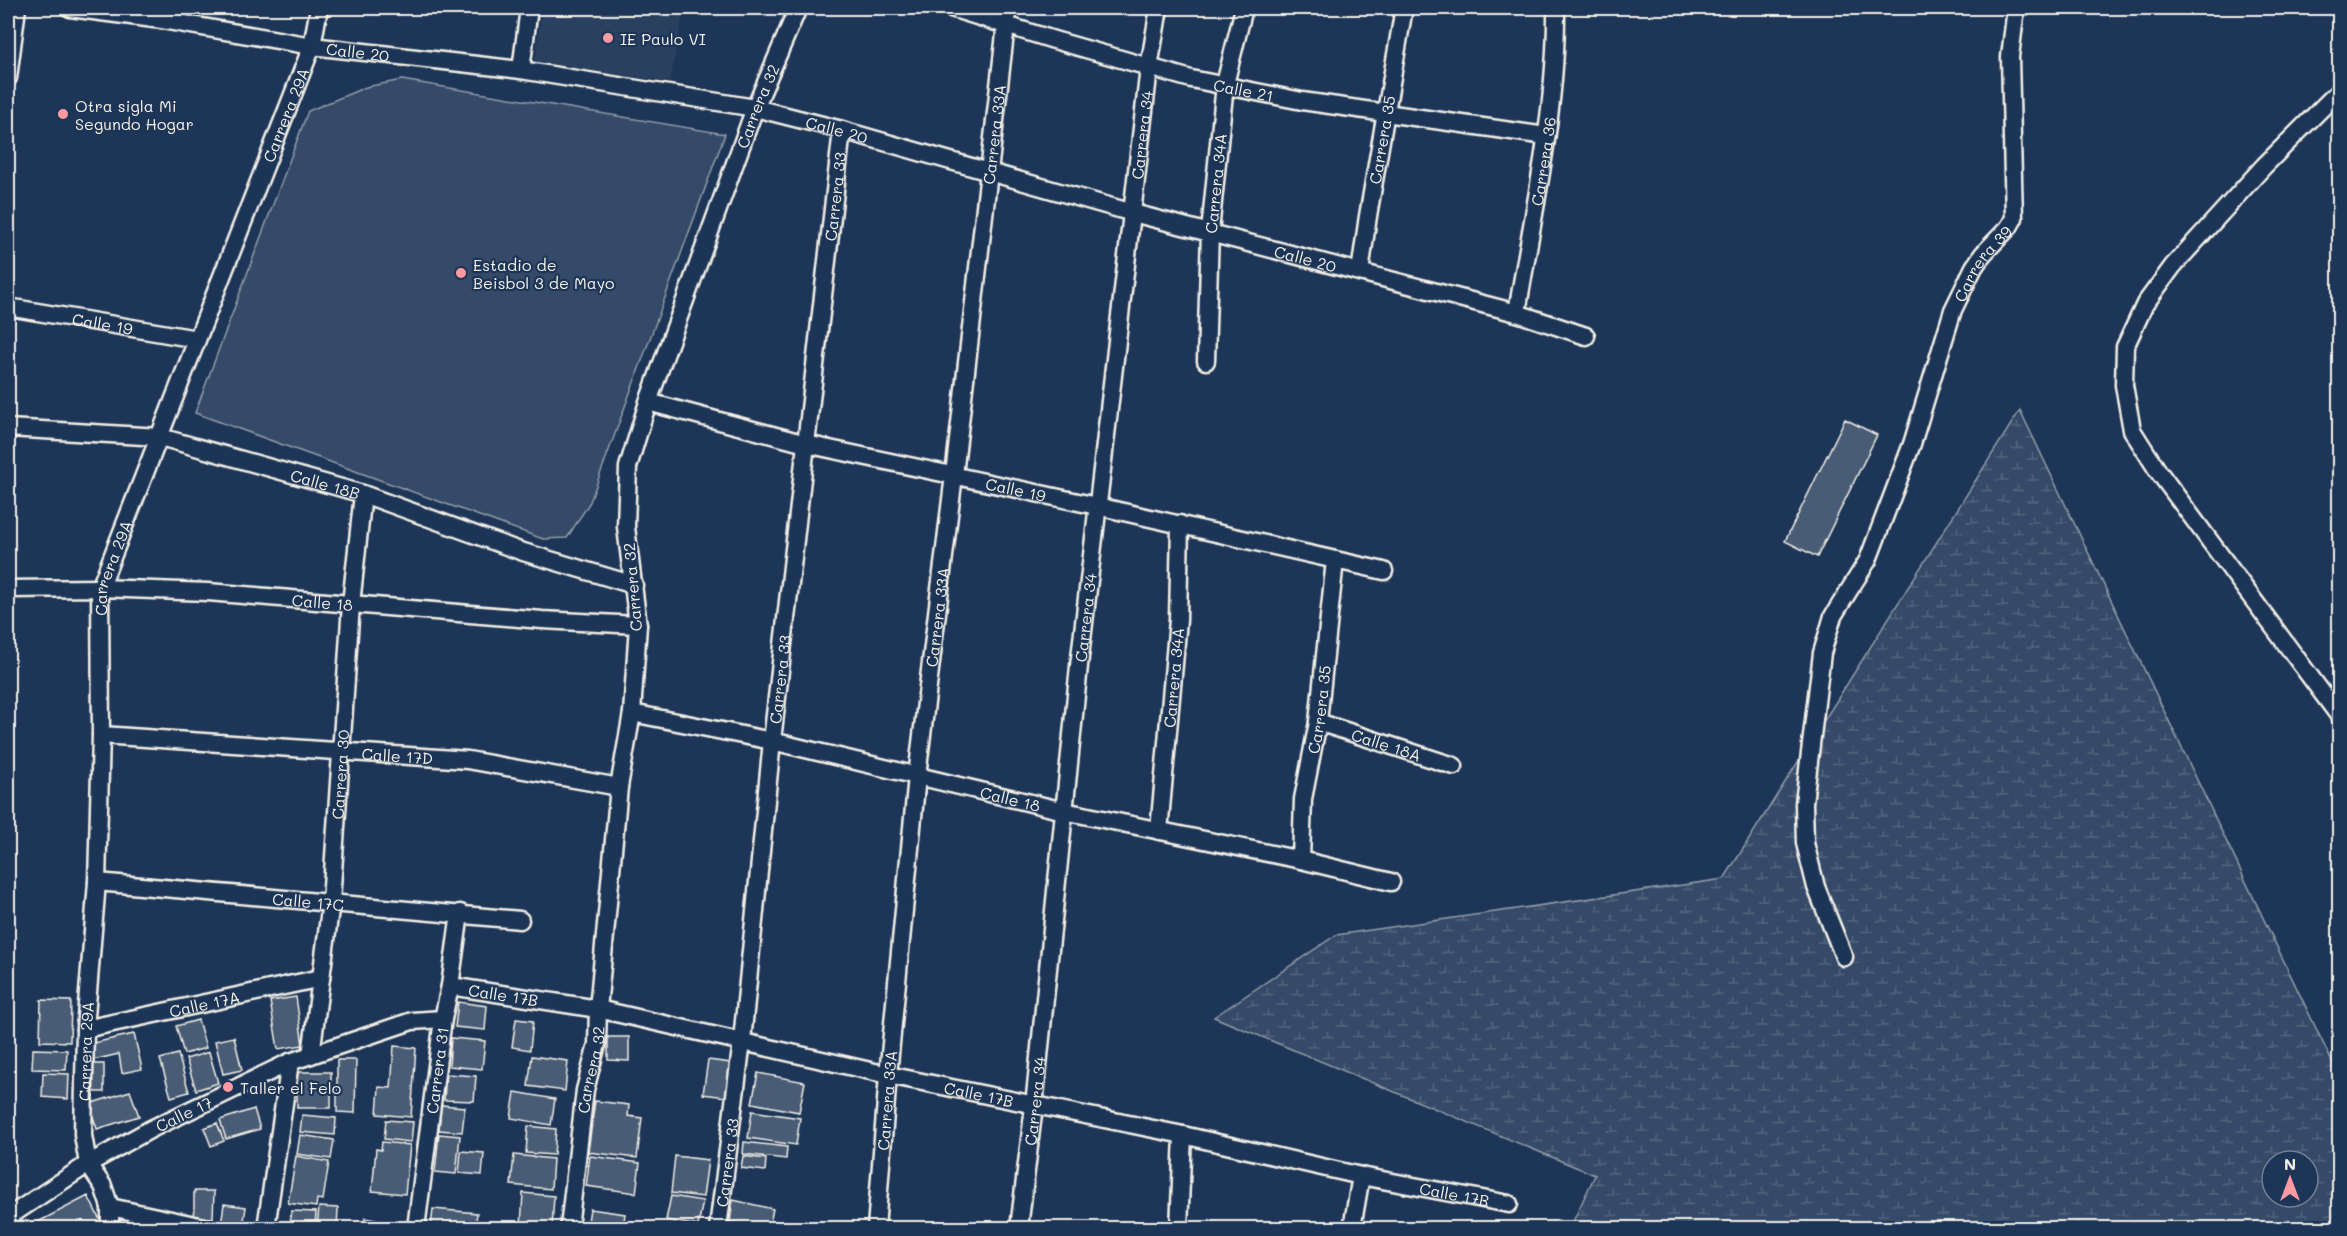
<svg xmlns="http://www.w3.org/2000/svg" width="2347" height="1236" viewBox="0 0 2347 1236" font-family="Mali,sans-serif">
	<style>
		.built { fill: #2a4060 }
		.wetland { fill: url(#wetland-marsh); stroke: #949ea8; stroke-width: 1.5; fill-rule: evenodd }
		.green { fill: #354a67; stroke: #949ea8; stroke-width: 1.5 }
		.building { fill: #485b74; stroke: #f4f1e8; stroke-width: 1.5 }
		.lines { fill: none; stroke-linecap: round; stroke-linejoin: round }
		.minor-casing { stroke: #f4f1e8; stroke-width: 21 }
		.minor { stroke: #1d3557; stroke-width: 16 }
		.poi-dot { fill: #ff9aa2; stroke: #1d3557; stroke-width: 2 }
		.labels { text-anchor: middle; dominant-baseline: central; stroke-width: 4.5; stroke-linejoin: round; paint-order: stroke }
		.poi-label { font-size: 16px; fill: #f4f1e8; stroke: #1d3557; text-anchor: start }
		.street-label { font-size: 16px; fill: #f4f1e8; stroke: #1d3557 }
	</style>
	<defs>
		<pattern id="wetland-marsh" width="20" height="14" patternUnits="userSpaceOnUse" patternTransform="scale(1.5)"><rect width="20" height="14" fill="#354a67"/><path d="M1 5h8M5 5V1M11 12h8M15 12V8" fill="none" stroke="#53657d"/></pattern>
	</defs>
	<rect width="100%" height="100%" fill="#1d3557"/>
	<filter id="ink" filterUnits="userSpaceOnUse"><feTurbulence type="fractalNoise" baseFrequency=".0167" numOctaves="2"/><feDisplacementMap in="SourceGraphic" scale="12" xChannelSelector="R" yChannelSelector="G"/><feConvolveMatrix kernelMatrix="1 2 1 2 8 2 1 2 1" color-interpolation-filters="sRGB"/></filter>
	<g filter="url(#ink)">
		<path class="built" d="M542,8H647L683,14L670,82L535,62Z"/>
		<path class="wetland" d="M2020,410L2335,1068L2340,1084L2339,1228H1570L1595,1175L1214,1017L1336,935L1724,879ZM2272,1161H2308V1197H2272Z"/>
		<path class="green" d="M402,80L725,134L590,502L567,538L543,539L195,413L308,111L366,87Z"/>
		<path class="building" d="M1845,419L1877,435L1817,557L1785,541Z
			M296,997L303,1045L278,1049L270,1001Z
			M41,1000L71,1001L70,1042L40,1041Z
			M458,1002L487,1006L485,1030L455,1027Z
			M8,1015L11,1016V1038H8Z
			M516,1019L533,1021L530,1050L512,1047Z
			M198,1020L206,1048L184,1054L176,1026Z
			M134,1034L142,1069L122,1073L119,1054L93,1060L89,1044Z
			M234,1037L242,1070L223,1074L215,1041Z
			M608,1037H629V1061L608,1060Z
			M451,1038L485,1041L482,1069L449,1066Z
			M394,1046L416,1048L411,1117L377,1114L379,1087L391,1088Z
			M33,1049L67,1050L66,1070L32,1069Z
			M209,1052L218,1083L196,1090L186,1059Z
			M178,1054L189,1092L171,1097L160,1059Z
			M532,1056L568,1061L565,1091L528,1086Z
			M337,1060H356L355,1113L337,1112Z
			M708,1060L731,1063L726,1097L703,1094Z
			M90,1064H104V1092H90Z
			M297,1072H331V1108H297Z
			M43,1073L69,1074L68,1099L42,1097Z
			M758,1073L805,1082L799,1112L752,1103Z
			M446,1074L476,1076L474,1101L444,1100Z
			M8,1083H13V1100H8Z
			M130,1091L139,1116L97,1129L89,1104Z
			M515,1092L555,1099L551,1125L511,1118Z
			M595,1101L629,1105L628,1116L642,1118L637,1158L588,1152Z
			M441,1105L465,1107L462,1132L439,1130Z
			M254,1109L260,1129L226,1139L220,1120Z
			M752,1111L800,1118L796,1145L748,1138Z
			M302,1115L336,1118L335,1135L300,1132Z
			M386,1120L413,1122L411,1142L384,1139Z
			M217,1123L224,1141L211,1146L204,1128Z
			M528,1126L556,1129L554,1155L526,1153Z
			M439,1134L460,1136L456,1174L435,1172Z
			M300,1135L334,1140L331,1159L297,1154Z
			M382,1142L410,1145L405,1194L372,1191L376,1149L381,1150Z
			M744,1142L787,1147L786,1159L743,1154Z
			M461,1151L484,1153L482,1175L459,1173Z
			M514,1155L553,1159L551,1189L511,1185Z
			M296,1156L329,1162L323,1200L317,1199L316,1207L288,1203Z
			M590,1156L640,1163L636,1193L586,1186Z
			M675,1156L708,1160L703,1197L671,1193Z
			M743,1156L766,1159L765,1171L741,1168Z
			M194,1191H214L213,1218L194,1217Z
			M523,1193L554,1196L552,1228L521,1226Z
			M88,1196L102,1224L93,1228H34L32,1225Z
			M671,1196L703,1201L698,1226L666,1220Z
			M733,1200L773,1209L769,1228H759L730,1222Z
			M224,1204L246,1207L243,1228L221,1225Z
			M319,1207L338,1208L337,1228H317Z
			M433,1209L477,1213L475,1228H431Z
			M590,1209L625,1214L623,1228H587Z
			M291,1211L316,1212L315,1228H290Z
			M365,1218L407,1226V1228H363Z"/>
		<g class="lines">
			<defs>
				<g id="minor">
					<path id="s1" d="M70,8L162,20L312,46L521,70L755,108L842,130L1133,213L1517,313L1586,336"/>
					<path id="s2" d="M951,8L1054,40L1191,79L1302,101L1546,136"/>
					<path d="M521,70L529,8"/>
					<path d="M8,78L17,8"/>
					<path d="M2340,90L2264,166L2173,266L2145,304L2125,347L2124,385L2132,430L2158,471L2340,717"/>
					<path id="s3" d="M1360,272L1368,216L1404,8"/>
					<path id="s4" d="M8,307L197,339"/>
					<path id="s5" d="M1517,313C1533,213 1557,110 1556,8"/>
					<path id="s6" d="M1206,361L1210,232L1225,84L1244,8"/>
					<path id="s7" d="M648,402L806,444L1097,506L1384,571"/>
					<path id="s8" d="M8,428L160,437L363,494L520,551L634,585"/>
					<path id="s9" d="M8,589L100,588L208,592L542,620L638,625"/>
					<path id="s10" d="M632,713L772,741L1064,811L1301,860L1391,882"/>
					<path id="s11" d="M1318,722L1454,766"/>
					<path id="s12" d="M101,735L468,760L619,787"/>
					<path id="s13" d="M1159,831L1178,620L1180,524"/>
					<path id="s14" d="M1301,860L1303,799L1318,722L1335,560"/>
					<path id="s15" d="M97,882L520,920"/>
					<path id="s16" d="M1844,957L1816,887L1805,843L1804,803L1822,653L1833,616L1868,560L1912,444L1953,310L1974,267L1983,254L2009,227L2014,218L2010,57L2016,8"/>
					<path id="s17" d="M450,986L598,1009L888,1075L1183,1135L1361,1176L1509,1204"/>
					<path id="s18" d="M85,1029L321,978"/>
					<path id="s19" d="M311,1055L331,902L351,604L363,494"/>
					<path d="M110,1207L209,1228"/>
					<path id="s20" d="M8,1217L88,1164L151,1129L290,1062L412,1021L443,1019"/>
					<path id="s21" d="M110,1228V1207L103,1186L88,1164L83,1135L85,1029L97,882L101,735L100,588L312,46L319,8"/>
					<path d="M266,1228L290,1062"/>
					<path id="s22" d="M416,1228L443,1019L450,986L460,913"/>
					<path id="s23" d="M569,1228L585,1090L597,1044L598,1009L619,787L632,713L638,625L626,527L628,467L648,402L755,108L798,8"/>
					<path id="s24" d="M718,1228L742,1041L772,741L842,130"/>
					<path id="s25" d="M876,1228L888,1075L917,776L954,475L1008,8"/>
					<path id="s26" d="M1019,1228L1034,1106L1079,666L1149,68L1159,8"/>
					<path d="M1179,1228L1183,1135"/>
					<path d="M1352,1228L1361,1176"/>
				</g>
			</defs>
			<use href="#minor" class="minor-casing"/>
			<use href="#minor" class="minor"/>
		</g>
	</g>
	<g class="poi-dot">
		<circle cx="608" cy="38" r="6"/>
		<circle cx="63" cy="114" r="6"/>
		<circle cx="461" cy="273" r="6"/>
		<circle cx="228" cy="1087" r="6"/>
	</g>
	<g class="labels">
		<g class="poi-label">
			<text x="620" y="38">IE Paulo VI</text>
			<text x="75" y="105">Otra sigla Mi<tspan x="75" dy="18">Segundo Hogar</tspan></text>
			<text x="473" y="264">Estadio de<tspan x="473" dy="18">Beisbol 3 de Mayo</tspan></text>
			<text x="240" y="1087">Taller el Felo</text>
		</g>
		<g class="street-label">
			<text stroke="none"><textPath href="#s1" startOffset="291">Calle 20</textPath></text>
			<text stroke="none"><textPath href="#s2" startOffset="304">Calle 21</textPath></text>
			<text stroke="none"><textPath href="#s23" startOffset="1150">Carrera 32</textPath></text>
			<text stroke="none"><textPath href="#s21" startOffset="1155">Carrera 29A</textPath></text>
			<text stroke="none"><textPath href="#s1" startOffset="777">Calle 20</textPath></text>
			<text stroke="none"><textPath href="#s25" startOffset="1100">Carrera 33A</textPath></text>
			<text stroke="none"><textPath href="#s26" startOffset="1100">Carrera 34</textPath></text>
			<text stroke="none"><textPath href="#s3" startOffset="134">Carrera 35</textPath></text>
			<text stroke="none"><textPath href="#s5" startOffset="154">Carrera 36</textPath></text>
			<text stroke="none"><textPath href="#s6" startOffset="178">Carrera 34A</textPath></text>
			<text stroke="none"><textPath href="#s24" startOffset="1038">Carrera 33</textPath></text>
			<text stroke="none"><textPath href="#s1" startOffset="1263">Calle 20</textPath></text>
			<text stroke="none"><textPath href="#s16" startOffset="736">Carrera 39</textPath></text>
			<text stroke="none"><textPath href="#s4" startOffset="96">Calle 19</textPath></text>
			<text stroke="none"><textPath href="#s8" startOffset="324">Calle 18B</textPath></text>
			<text stroke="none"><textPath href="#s7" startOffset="378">Calle 19</textPath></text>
			<text stroke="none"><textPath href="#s21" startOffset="669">Carrera 29A</textPath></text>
			<text transform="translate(632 587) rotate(-95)">Carrera 32</text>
			<text stroke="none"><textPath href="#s9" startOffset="315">Calle 18</textPath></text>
			<text stroke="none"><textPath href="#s25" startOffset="614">Carrera 33A</textPath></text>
			<text stroke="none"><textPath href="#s26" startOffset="614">Carrera 34</textPath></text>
			<text stroke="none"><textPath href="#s13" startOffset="154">Carrera 34A</textPath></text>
			<text stroke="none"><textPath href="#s24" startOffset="552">Carrera 33</textPath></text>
			<text stroke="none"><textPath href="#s14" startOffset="152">Carrera 35</textPath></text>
			<text stroke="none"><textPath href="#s11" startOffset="72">Calle 18A</textPath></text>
			<text stroke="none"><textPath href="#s12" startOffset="297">Calle 17D</textPath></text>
			<text stroke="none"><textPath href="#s19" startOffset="282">Carrera 30</textPath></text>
			<text stroke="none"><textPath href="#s10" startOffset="388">Calle 18</textPath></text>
			<text stroke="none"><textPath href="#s15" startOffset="212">Calle 17C</textPath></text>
			<text stroke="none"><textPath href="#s17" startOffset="54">Calle 17B</textPath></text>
			<text stroke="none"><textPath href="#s18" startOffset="122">Calle 17A</textPath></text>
			<text stroke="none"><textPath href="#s21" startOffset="183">Carrera 29A</textPath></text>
			<text stroke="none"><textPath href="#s23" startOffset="160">Carrera 32</textPath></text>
			<text stroke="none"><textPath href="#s22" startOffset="159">Carrera 31</textPath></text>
			<text stroke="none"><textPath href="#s17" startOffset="540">Calle 17B</textPath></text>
			<text stroke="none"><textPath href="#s25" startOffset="128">Carrera 33A</textPath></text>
			<text stroke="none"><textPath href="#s26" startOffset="128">Carrera 34</textPath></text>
			<text stroke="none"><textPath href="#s20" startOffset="204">Calle 17</textPath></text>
			<text stroke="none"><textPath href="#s24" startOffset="66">Carrera 33</textPath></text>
			<text stroke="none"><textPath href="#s17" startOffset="1026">Calle 17B</textPath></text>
		</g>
	</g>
	<rect width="2347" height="1236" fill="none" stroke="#1d3557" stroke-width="30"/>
	<rect x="15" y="15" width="2317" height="1206" fill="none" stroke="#f4f1e8" stroke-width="2" filter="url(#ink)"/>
	<g transform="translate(2290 1179)"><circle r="28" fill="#1d3557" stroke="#738091" stroke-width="1.5"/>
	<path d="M0-4.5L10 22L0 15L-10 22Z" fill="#ff9aa2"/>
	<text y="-9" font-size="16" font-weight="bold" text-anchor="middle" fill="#f4f1e8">N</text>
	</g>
</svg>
